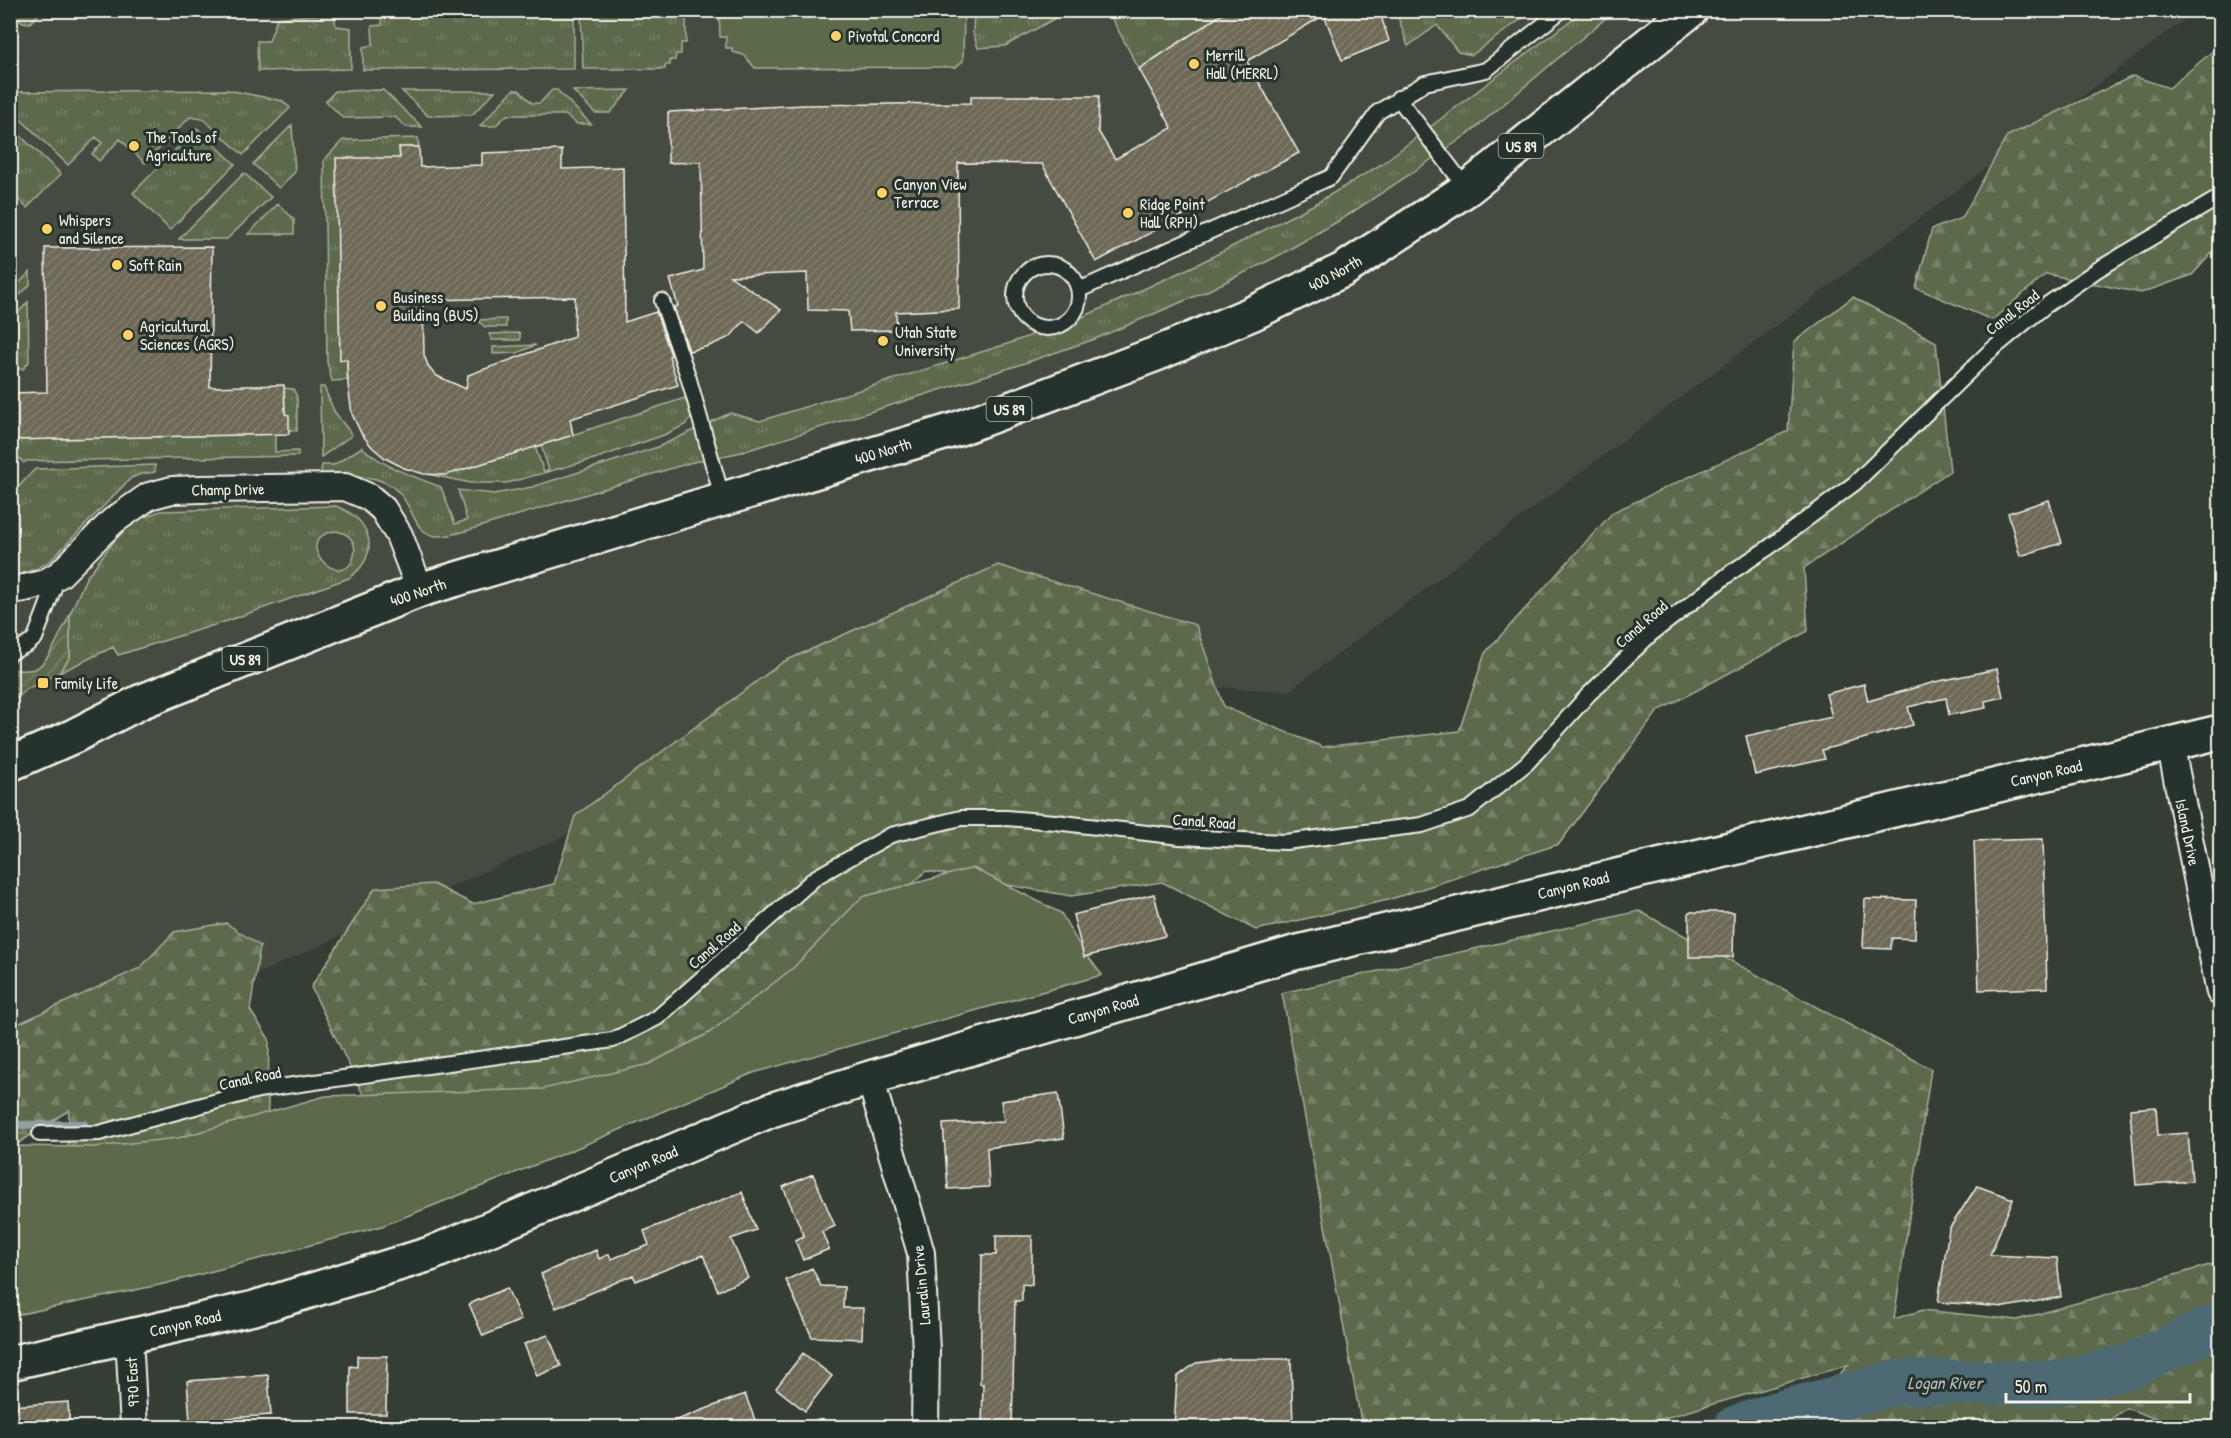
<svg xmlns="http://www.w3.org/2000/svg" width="2231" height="1438" viewBox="0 0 2231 1438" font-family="'Patrick Hand',sans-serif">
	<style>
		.built { fill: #454b3f }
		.grass { fill: url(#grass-tufts); stroke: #a8ae9a; stroke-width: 1.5; fill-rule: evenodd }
		.forest { fill: url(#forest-firs); stroke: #a8ae9a; stroke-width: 1.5 }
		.park { fill: #5c6b4c; stroke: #a8ae9a; stroke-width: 1.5 }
		.garden { fill: url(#garden-furrows); stroke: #a8ae9a; stroke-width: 1.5 }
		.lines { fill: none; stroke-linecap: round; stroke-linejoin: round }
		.stream { stroke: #909fa2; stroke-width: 8 }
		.river { stroke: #4d6973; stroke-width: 45 }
		.building { fill: url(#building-hatch); stroke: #f4f1e8; stroke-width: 1.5; fill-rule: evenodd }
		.service-casing { stroke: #f4f1e8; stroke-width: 18 }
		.minor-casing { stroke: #f4f1e8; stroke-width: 30 }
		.tertiary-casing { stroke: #f4f1e8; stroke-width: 38 }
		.primary-casing { stroke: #f4f1e8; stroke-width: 38 }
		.service { stroke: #26332d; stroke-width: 14 }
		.minor { stroke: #26332d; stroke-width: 26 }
		.tertiary { stroke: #26332d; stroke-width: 33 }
		.primary { stroke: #26332d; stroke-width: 33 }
		.poi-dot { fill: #ffd166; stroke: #26332d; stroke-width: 2 }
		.labels { text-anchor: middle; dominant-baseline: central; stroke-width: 6; stroke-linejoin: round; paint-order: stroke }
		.shield { fill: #26332d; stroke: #b6b8b0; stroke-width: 1.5 }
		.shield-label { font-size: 15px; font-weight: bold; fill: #f4f1e8 }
		.poi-label { font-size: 16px; fill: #f4f1e8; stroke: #26332d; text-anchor: start }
		.street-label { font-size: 16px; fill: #f4f1e8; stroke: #26332d }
		.water-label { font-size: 18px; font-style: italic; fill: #b1bbb9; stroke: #26332d }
	</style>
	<defs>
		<pattern id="grass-tufts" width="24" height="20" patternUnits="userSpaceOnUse" patternTransform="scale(1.5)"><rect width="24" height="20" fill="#5c6b4c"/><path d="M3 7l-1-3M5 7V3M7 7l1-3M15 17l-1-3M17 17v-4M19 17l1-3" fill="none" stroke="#748166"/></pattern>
		<pattern id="forest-firs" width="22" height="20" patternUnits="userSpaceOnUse" patternTransform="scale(1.5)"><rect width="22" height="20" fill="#5c6b4c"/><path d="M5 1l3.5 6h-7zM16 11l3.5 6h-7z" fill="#748166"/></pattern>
		<pattern id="garden-furrows" width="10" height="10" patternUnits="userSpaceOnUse" patternTransform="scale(1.5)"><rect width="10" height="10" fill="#5c6b4c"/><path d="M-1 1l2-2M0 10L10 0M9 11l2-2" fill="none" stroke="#748166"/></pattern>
		<pattern id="building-hatch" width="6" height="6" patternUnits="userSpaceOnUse" patternTransform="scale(1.5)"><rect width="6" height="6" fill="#6e6856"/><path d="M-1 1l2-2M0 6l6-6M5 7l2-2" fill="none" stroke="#837e6e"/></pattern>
	</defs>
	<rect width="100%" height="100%" fill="#343e35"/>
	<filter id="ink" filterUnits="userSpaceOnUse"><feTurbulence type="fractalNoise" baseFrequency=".0167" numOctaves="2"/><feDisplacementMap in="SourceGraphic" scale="12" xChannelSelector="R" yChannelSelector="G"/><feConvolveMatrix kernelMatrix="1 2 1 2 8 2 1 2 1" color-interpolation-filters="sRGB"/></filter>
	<g filter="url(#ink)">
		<path class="built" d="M10,11H2196L1289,691L932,671L11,1084Z"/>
		<path class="grass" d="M499,10L574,11V69L363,70V47L373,45L372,26L382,25L381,11Z
			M1114,10L1228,11L1139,69L1109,13Z
			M14,11H35L39,14L30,23L22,22Z
			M581,11H686V43H681V54H676L675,60H670V65H665V69H583Z
			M974,11V10L1068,11L1005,46L978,48L973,33Z
			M1396,11V10L1532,11L1472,55L1458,52L1437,25L1408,46Z
			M1583,11H1614L1472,131L1412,173L1342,219L1276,257L1205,292L1095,339L1016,366L742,452L689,463L469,530C459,533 447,537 437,536C418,535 415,517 407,504C402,494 393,486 384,482C368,474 345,478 328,478L321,472L322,465H334L362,447C384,468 413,476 441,487L455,524L467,520L458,490L494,494L532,487L658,447L730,413L760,421L1007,344L1085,316L1198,264L1315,204L1380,165Z
			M312,15H334L336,26L351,28V69L258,71L257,41H269L277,18Z
			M228,90L283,101L290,108L243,155L203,119L190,117L145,163L120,139L99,161L92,154L102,143L96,137L68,165L11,110V92Z
			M383,90L422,127H406L395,117L343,118L326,101L335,91Z
			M513,90H519L532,103H540L552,90H557L591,124H577L565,115H507L495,126H480Z
			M630,90L610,113H595L573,91Z
			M402,91H495L472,115L428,116Z
			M292,125L295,172L279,188L253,164Z
			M10,126L61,174L27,208L11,192Z
			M197,128L235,164L170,230L133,193Z
			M418,138L419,147H399L400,164L337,159L340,359H347V380L332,381L327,362L324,160L343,140Z
			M244,173L271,197L227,239H179Z
			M278,204L294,219V234H248Z
			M30,272V285L16,299V286Z
			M28,302L29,362L23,369H18L16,315Z
			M13,318L15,369H11L10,320Z
			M506,319V327H485L477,320Z
			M520,333V340H492L489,334Z
			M536,345L517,353L493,354V347Z
			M320,387H324L334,411L352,435L321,457Z
			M284,388L293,389L297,397V431L289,430L285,414Z
			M685,398L690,399L692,416L685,425L664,435L594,459L507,483H471L427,474L535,447L544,472L549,470L541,445Z
			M275,434V452L298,451V456L26,461L24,463L11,450L10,440Z
			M155,465V472L141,474L131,478L50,561L36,569L16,575L11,568V495L35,469Z
			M336,506C372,519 382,555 349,578L227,621L118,655L113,647L59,673L70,657V614L86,578L115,540L128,527L141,518L161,511ZM336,531C347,533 354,539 355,550C349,600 284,539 336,531Z"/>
		<path class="forest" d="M2220,45V244L2192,275L2141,293L2046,274L1992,320L1916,288L1932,229L1962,218L2007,136L2133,76L2169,88Z
			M1853,297L1936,342L1950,471L1804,568L1808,631L1658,711L1559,844L1388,900L1256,930L1162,882L1071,896L926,871L818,973L658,1097L379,1127L311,987L375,888L433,884L473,904L554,884L575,816L783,662L998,565L1196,625L1224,707L1323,747L1459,731L1485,653L1613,512L1788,431L1794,342Z
			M1639,911L1931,1069L1894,1319L1923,1310L2017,1320L2220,1262V1427H2179L2126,1408L2099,1428L1965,1427L1951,1420L1913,1428H1806L1795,1423L1848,1365L1634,1427H1362L1282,993Z
			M226,923L260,946L250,1010L269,1039L267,1155L67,1187L69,1110L11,1148V1027L140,968L174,932Z"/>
		<path class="park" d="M719,11H964L963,61L956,67L755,68L744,55L732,52V48H726V37H720Z
			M973,868L1061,913L1080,946L1102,975L753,1073L570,1151L382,1226L164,1284L11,1316V1146L93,1147L178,1138L325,1096L543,1089L649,1064L709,1033L793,968L862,897Z"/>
		<path class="garden" d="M70,614V657L59,673L25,690L18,698L11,700V670C18,670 27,671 34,669C48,666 63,627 70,614Z"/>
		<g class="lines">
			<path class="stream" d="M10,1125L84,1124"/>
			<path class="river" d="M1736,1428L1776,1414L1900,1382L2057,1383L2128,1367L2220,1324"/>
		</g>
		<path class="building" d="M1228,10H1379L1389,41L1342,60L1324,15L1247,61L1299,153L1096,262L1042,164L958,163L959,309L896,312L897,330L850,331L848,311L808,310L807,273L730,276L781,310L759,333L744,321L730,337L709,346L689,351L674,307L678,306L670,279L703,270L701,162L668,163V112L805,105L971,103V96H1099L1098,131L1115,159L1172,128L1139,69Z
			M399,147H419L420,167L482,165V153L562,150V169L623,167L625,322L656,312L671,355L669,356L678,385L570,419L573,435L446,475L424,474L404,468L385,458L372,447L361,433L352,414L348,385L347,359L340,360L336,158H400ZM575,297L574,337L468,375L466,389L437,376L429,368L424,355L423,300Z
			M212,247L210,387L284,385L285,414L289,415V434L10,440V393L47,392L45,248Z
			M2049,500L2062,543L2020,556L2008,513Z
			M1997,669L2003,697L1985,701L1986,708L1949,715L1946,698L1908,707L1913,725L1822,750L1825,759L1755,775L1746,736L1832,717L1826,694L1864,684L1868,701L1935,682Z
			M2043,839L2047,988L1979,990L1974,841Z
			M1154,894L1165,936L1084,957L1073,915Z
			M1865,899L1916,900L1915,939L1892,938L1891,949L1863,948Z
			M1689,912H1734L1733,957H1689Z
			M1058,1093L1064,1138L987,1148L989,1187L948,1189L943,1124L1004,1121L1001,1101Z
			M2156,1107L2158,1135L2188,1133L2192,1181L2136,1185L2130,1109Z
			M813,1174L835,1226L822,1232L829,1249L803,1260L795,1240L804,1236L783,1187Z
			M1977,1186L2013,1199L1990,1255L2057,1258L2061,1297L2005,1307L1938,1302L1949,1229Z
			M742,1192L756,1230L731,1239L748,1278L718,1291L703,1255L636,1281L633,1275L556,1308L541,1274L596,1250L599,1259L609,1254L611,1259L649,1245L644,1231Z
			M996,1236H1032V1285L1022,1284V1301H1015L1012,1428H982L983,1384H980L982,1255H996Z
			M812,1268L821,1286L844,1287L843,1308H863L862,1339L812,1337L786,1280Z
			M507,1288L521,1320L483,1336L469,1304Z
			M548,1335L561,1366L537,1376L524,1344Z
			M803,1353L832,1376L805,1411L776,1388Z
			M357,1356H387L386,1414H350V1366L357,1367Z
			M1229,1359H1291L1293,1428H1174L1177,1377L1196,1363Z
			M268,1375L271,1415L190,1421L187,1381Z
			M745,1394L758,1428H661V1426Z
			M68,1402L70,1428H10V1406Z"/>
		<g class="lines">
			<defs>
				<path id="service" d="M1398,98L1467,189
					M1015 296a32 32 0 1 1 64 0a32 32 0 1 1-64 0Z
					M1079,290L1331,177L1378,112L1425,83L1486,70L1562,10
					M662,301L688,376L723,500
					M10,653L28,644L35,638L58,577
					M40,1134L99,1133L258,1090L613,1040L657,1018L816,877L891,835L961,818H1006L1055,822L1180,837L1285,842L1422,825L1470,809L1527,763L1588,695L1651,634L1733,571L1768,548L1855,483L1988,353L2045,306L2097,270L2220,197"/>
				<path id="minor" d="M10,590L25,588L45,583L60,574L113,521L149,496L172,490L201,489L345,487L369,497L383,509L399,535L420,590
					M2170,743L2220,992
					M870,1078L921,1253L926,1351L925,1428
					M129,1336L134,1428"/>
				<path id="tertiary" d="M10,1363L254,1308L430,1254L771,1110L870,1078L1294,953L2220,732"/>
				<path id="primary" d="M10,764L74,736L140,702L420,590L957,429L1156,354L1251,314L1343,270L1467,189L1691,10"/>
			</defs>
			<use href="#service" class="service-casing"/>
			<use href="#minor" class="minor-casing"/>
			<use href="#tertiary" class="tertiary-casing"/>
			<use href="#primary" class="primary-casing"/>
			<use href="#service" class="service"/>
			<use href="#minor" class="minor"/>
			<use href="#tertiary" class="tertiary"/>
			<use href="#primary" class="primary"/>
		</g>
	</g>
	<g class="poi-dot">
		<circle cx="836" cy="36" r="6"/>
		<circle cx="1194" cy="64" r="6"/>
		<circle cx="134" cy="146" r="6"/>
		<circle cx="882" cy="193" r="6"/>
		<circle cx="1128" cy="213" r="6"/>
		<circle cx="47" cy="229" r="6"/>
		<circle cx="117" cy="265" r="6"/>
		<circle cx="381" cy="306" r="6"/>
		<circle cx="128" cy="335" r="6"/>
		<circle cx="883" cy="341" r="6"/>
		<rect x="37" y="677" width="12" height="12" rx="3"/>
	</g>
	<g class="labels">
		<g class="shield">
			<rect x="1498.5" y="134" width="45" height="24" rx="4.5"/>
			<rect x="986.5" y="397" width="45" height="24" rx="4.5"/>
			<rect x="222.5" y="647" width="45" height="24" rx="4.5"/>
		</g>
		<g class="shield-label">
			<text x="1521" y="146">US 89</text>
			<text x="1009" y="409">US 89</text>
			<text x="245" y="659">US 89</text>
		</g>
		<g class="poi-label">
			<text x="848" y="36">Pivotal Concord</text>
			<text x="1206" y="55">Merrill<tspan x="1206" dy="18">Hall (MERRL)</tspan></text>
			<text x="146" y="137">The Tools of<tspan x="146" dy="18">Agriculture</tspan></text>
			<text x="894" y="184">Canyon View<tspan x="894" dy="18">Terrace</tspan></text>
			<text x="1140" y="204">Ridge Point<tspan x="1140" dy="18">Hall (RPH)</tspan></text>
			<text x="59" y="220">Whispers<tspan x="59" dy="18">and Silence</tspan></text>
			<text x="129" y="265">Soft Rain</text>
			<text x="393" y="297">Business<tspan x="393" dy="18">Building (BUS)</tspan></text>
			<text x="140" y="326">Agricultural<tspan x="140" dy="18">Sciences (AGRS)</tspan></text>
			<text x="895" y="332">Utah State<tspan x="895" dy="18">University</tspan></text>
			<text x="55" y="683">Family Life</text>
		</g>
		<g class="street-label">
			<text transform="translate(1335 273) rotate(-29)">400 North</text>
			<text transform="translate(2012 312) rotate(-38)">Canal Road</text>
			<text transform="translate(883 451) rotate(-17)">400 North</text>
			<text transform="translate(228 489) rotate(-1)">Champ Drive</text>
			<text transform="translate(418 592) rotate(-19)">400 North</text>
			<text transform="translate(1641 624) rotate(-41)">Canal Road</text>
			<text transform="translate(2046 773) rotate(-13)">Canyon Road</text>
			<text transform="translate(1204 821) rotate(4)">Canal Road</text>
			<text transform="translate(2188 832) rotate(78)">Island Drive</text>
			<text transform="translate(1573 885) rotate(-14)">Canyon Road</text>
			<text transform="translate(714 945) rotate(-41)">Canal Road</text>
			<text transform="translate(1103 1009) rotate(-16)">Canyon Road</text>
			<text transform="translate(250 1078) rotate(-12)">Canal Road</text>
			<text transform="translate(643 1164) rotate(-23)">Canyon Road</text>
			<text transform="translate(921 1285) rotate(-95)">Lauralin Drive</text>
			<text transform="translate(185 1323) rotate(-13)">Canyon Road</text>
			<text transform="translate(132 1382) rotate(-93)">970 East</text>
		</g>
		<g class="water-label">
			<text x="1945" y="1382">Logan River</text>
		</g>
	</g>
	<rect width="2231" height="1438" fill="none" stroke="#26332d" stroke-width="36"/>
	<rect x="18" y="18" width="2195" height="1402" fill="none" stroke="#f4f1e8" stroke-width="2" filter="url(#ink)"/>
	<path d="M2006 1393v9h184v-9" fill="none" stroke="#f4f1e8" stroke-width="3"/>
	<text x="2015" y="1393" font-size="18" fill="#f4f1e8" stroke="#26332d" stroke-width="4.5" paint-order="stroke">50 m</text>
</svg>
